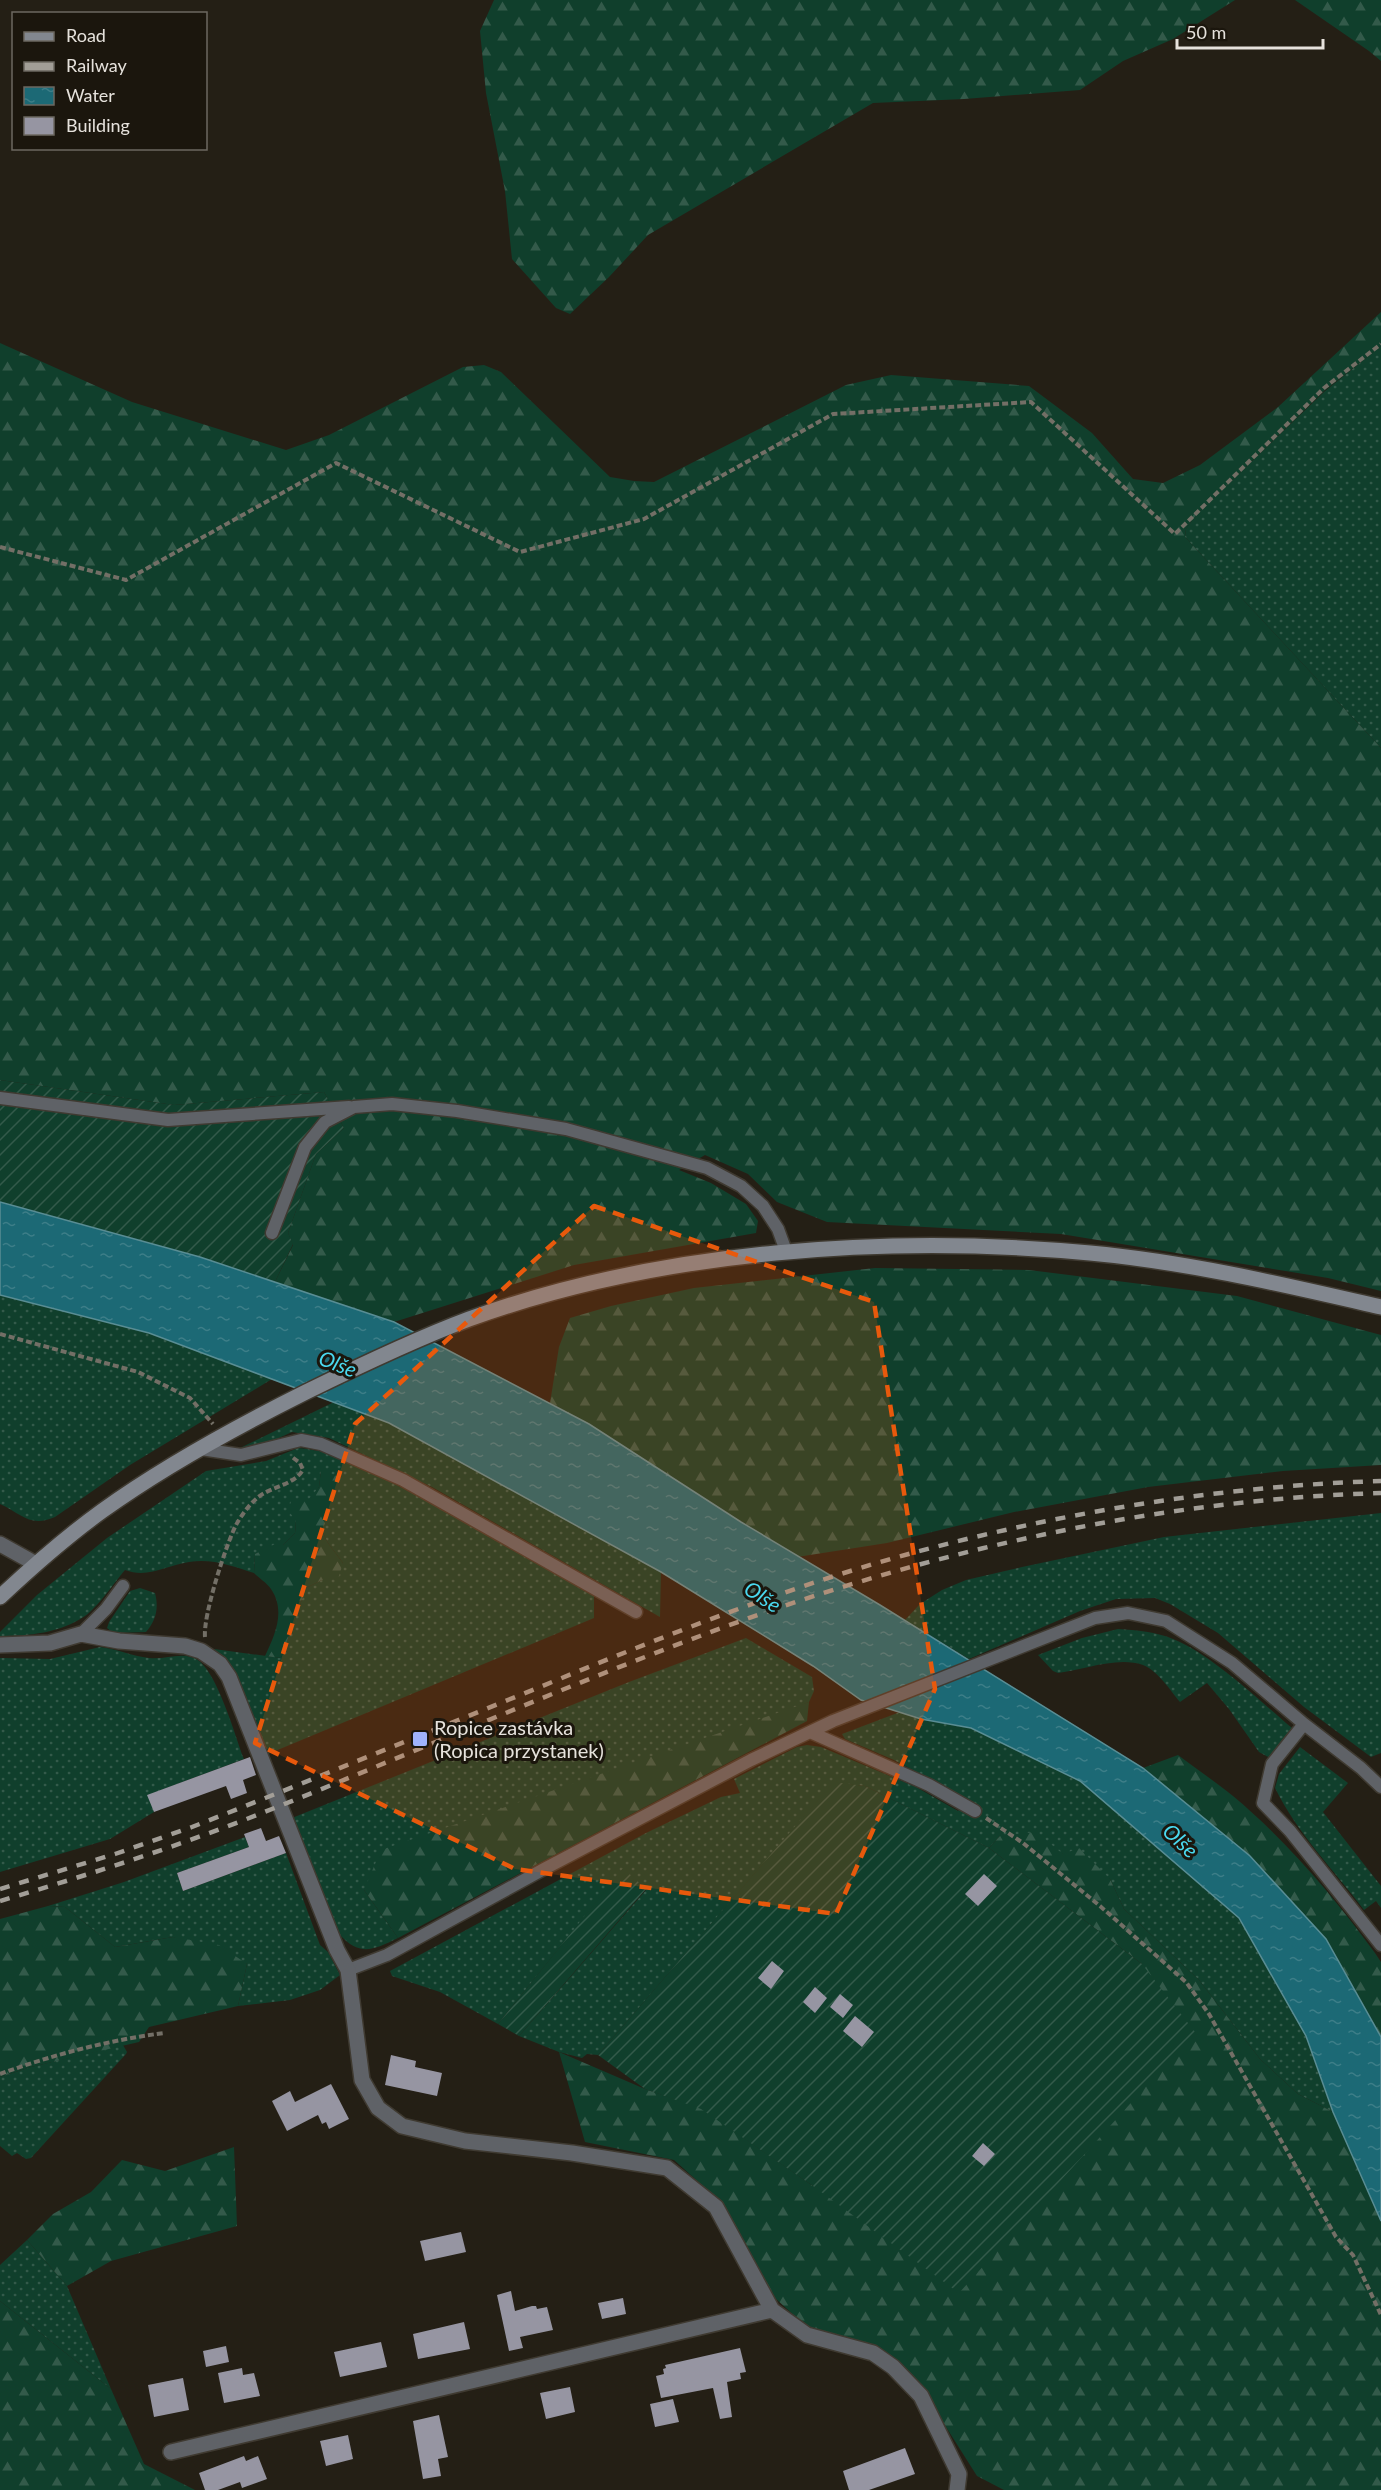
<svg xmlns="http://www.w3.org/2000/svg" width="1381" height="2490" viewBox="0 0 1381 2490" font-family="Lato,sans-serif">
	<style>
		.grass { fill: url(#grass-dots) }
		.forest { fill: url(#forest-firs) }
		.garden { fill: url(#garden-furrows) }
		.water { fill: url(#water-ripples); stroke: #598d94; stroke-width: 1.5 }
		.building { fill: #9695a2 }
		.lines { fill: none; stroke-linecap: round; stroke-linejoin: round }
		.lane-casing { stroke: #3f3a31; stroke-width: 15 }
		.street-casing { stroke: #3f3a31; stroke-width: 18 }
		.secondary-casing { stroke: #3f3a31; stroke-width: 18 }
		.path { stroke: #736f66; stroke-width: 4; stroke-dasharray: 6 3; stroke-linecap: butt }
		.lane { stroke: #5f6267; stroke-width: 12 }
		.street { stroke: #5f6267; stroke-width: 15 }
		.secondary { stroke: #82878f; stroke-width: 15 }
		.rail { stroke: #a29e97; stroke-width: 4.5; stroke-dasharray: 10 10; stroke-linecap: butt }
		.marked { fill: #e8590c; fill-opacity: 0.2; stroke: #e8590c; stroke-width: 4.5; stroke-dasharray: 12 8; stroke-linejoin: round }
		.poi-dot { fill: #9fb3fd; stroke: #1b160d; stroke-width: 2 }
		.labels { text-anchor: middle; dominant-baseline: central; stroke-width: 6; stroke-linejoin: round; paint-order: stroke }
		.poi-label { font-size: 20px; fill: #e6e2dc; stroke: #1b160d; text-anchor: start }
		.water-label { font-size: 21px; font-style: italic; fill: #4ad9ef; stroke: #1b160d }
	</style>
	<defs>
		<pattern id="grass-dots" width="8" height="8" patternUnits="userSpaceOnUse" patternTransform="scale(1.5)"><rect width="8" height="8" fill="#103f2c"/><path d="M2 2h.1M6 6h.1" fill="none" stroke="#335a4a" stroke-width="1.8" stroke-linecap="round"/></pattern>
		<pattern id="forest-firs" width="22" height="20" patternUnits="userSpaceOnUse" patternTransform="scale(1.5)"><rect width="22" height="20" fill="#103f2c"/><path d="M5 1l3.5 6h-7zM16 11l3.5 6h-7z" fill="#335a4a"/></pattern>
		<pattern id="garden-furrows" width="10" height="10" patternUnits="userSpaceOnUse" patternTransform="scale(1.5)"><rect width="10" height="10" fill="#103f2c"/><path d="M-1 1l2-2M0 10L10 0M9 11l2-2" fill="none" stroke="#335a4a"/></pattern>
		<pattern id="water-ripples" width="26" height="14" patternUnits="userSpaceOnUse" patternTransform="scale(1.5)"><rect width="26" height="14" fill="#1c6975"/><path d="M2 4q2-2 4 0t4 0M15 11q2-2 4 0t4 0" fill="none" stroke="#3d7e88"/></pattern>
	</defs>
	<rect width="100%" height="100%" fill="#241f15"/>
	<path class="grass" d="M1381,346V748L1185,537L1186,529L1196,515L1325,391Z
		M0,1295L149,1333L272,1379L130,1465L55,1517C30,1528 22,1514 0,1504Z
		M334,1402L389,1423L661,1572L660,1617L432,1487L329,1438L292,1432L270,1442L240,1448Z
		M298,1448C338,1451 370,1471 404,1489C467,1521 528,1557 590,1592L594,1596V1618L268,1754L234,1671L214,1649L281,1658L306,1588L322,1580L343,1563L328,1543L322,1531L328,1512L321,1471L319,1487L296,1521L295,1533L283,1545L255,1554L254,1573C233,1566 211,1558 189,1562C167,1565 148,1579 125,1570C114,1583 98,1607 85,1616C60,1633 29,1636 0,1636V1632L37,1595L107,1538L206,1471L266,1461Z
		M1381,1513V1753L1371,1757L1304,1707L1218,1633L1170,1604L1155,1598L1116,1599L1080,1611L969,1659L905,1620L920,1604L942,1590L966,1580L1022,1567L1164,1537Z
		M140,1588L155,1593C159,1608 156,1621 146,1632L113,1633L107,1628L109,1622L130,1591Z
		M1118,1629C1136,1630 1157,1632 1173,1639C1211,1654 1260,1701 1292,1728L1270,1758L1259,1752L1229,1709L1207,1683L1180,1702C1170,1690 1158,1671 1143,1665C1117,1656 1084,1670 1058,1673L1053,1671L1038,1655L1082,1638Z
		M746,1638L812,1677L814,1691L809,1702L364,1890L398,1938C373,1950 360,1957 339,1934L292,1818L629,1682Z
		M100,1647C117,1649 132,1656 149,1658C165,1660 179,1652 194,1658C216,1666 235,1736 244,1759L148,1795L154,1812L110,1839L0,1872V1658L50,1659Z
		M900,1712L921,1719L971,1728L1080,1781L1239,1918L1306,2036L1333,2112L1298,2094L1260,2059L1199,1980L1124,1909L1110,1879L1063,1854L1000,1836L989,1848L865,1786L833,1783L598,2055L587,2054L582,2058L559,2052L519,2036L646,1890L623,1869L498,2024L440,1992L392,1976L390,1971L646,1833L721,1797L740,1793L734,1779L797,1747L807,1745L821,1747L916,1787L958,1811L967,1799L894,1760L845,1739L842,1734Z
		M1300,1747L1348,1783L1323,1812L1381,1886V1908L1376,1901L1364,1910C1334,1870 1297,1833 1275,1788L1279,1774Z
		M245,1837L249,1847L177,1873L183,1891L286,1853L320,1945L328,1952L340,1975L320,1990L290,2000L238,2006L247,1964L173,1937L115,1947L65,1907L48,1906L124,1882Z
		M123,2045L127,2052L126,2054L31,2158L26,2159L17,2153L12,2156L0,2146V2077L31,2067Z
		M27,2240L67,2286L111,2389L0,2301V2265Z"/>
	<path class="forest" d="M494,0H1235L1173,39L1123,61L1080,90L964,99L873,103L648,235L609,277L570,314L556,308L512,259L505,191L486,93L480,31Z
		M1295,0H1381V61L1369,51Z
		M1381,312V346L1324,391L1196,515L1186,529L1185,537L1381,748V1291L1328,1278L1061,1234L827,1222L777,1202L748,1174L705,1155L679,1170L711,1183L746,1204L758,1221L756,1233L574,1265L394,1322L275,1282L293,1245L288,1233L316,1154L344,1128L324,1092L174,1105L0,1080V343L132,402L286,450L329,435L463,367L484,365L501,372L610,477L634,481L654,482L846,385L891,375L1029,386L1092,433L1133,479L1163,483L1200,465L1278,407Z
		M875,1268L1029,1270L1237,1296L1381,1335V1465L1283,1471L1148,1487L1014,1512L887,1543L797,1557L589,1424L550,1403L559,1347L570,1318L611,1306L694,1288Z
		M321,1470L339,1477L338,1490L322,1531L328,1543L343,1563L339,1576L322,1580L306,1588L281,1658L265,1656C275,1635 286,1611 271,1589C267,1583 259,1578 254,1573L255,1554L275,1544L283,1545L295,1533L296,1521L288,1510L292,1499L308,1500L319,1487Z
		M809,1702L807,1721L398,1938L364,1890L381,1850Z
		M1178,1755C1196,1769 1216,1782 1233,1796C1288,1842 1333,1896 1375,1953L1381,1962V2037L1326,1939L1250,1856L1143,1768Z
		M1036,1832L1063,1854L1079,1848L1110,1879L1124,1909L1199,1980L1260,2059L1298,2094L1333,2112L1381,2221V2490H1004L977,2476L927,2397L902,2365L879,2349L808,2328L765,2289L722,2203L674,2160L585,2142L559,2052L645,2089L701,2108L813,2186L1142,1964L989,1848L1000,1836Z
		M48,1906L65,1907L115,1947L173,1937L219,1945L247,1964L238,2006L149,2027L139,2042L31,2067L0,2077V1919Z
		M234,2147L237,2226L111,2261L67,2286L27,2240L53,2214L91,2192L122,2160L165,2171Z
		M0,2301L111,2389L144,2464L195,2490H0Z"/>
	<path class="garden" d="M0,1080L174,1105L324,1092L344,1128L316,1154L288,1233L293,1244L275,1282L200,1257L0,1202Z
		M833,1782L865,1786L989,1848L1142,1964L1195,2032L959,2293L813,2186L701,2109L645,2089L598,2055Z
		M623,1868L646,1889L519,2036L498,2024Z"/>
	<path class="water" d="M0,1202L200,1257L394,1322L589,1424L741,1522L880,1605L1143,1768L1250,1856L1326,1939L1381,2037V2221L1333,2112L1306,2036L1239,1918L1080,1781L971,1728L921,1719L861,1700L813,1666L661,1572L389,1423L149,1333L0,1295Z"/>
	<path class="building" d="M250,1757L256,1775L243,1780L247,1793L231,1799L226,1786L154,1812L147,1795Z
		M261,1828L266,1841L279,1836L286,1853L183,1891L177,1873L249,1847L244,1834Z
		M984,1874L997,1886L978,1906L965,1894Z
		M772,1961L784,1971L771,1989L758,1978Z
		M815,1987L827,1998L815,2013L803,2002Z
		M840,1994L853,2005L843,2018L830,2007Z
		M855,2016L874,2032L862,2047L843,2031Z
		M391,2055L416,2061L415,2067L442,2073L437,2096L385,2085Z
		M331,2084L349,2119L329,2129L326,2122L322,2124L318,2115L287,2131L272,2101L290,2091L295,2102Z
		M983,2143L995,2154L984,2166L972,2156Z
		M461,2232L466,2252L425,2261L420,2241Z
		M511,2291L515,2311L532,2306H536L537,2309L547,2307L553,2330L520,2337L523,2348L509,2351L497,2295Z
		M623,2298L626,2314L602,2319L598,2303Z
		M464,2322L470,2349L418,2359L413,2334Z
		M381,2342L387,2367L340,2377L334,2352Z
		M226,2346L229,2362L206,2367L203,2351Z
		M740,2348L746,2372L740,2373L741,2379L727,2382L732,2417L720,2419L713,2388L661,2398L656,2376L664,2374L663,2369L666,2368L665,2365Z
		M242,2368L243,2375L254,2373L260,2396L224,2403L218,2373Z
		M183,2378L189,2410L154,2417L148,2385Z
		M570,2387L575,2412L546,2419L540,2393Z
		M673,2399L679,2422L655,2427L650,2404Z
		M439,2415L448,2457L438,2459L441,2476L423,2479L413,2421Z
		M348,2435L353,2459L326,2466L320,2441Z
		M905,2448L915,2474L869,2490H849L843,2471Z
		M244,2456L246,2461L258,2456L267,2479L242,2488L240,2482L218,2490H205L199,2473Z"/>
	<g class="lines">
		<defs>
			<path id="lane" d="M0,1098L168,1120L349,1107
				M272,1233L305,1147L325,1122L354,1107L392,1104L457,1111L566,1129L707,1168L741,1186L763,1206L778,1229L786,1251
				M201,1449L241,1455L301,1440L321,1444L403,1480L636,1612
				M81,1634L106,1609L123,1586
				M1304,1724L1272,1764L1263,1803L1290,1831L1381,1945
				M810,1732L929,1785L975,1811
				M348,1970L387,1955L544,1869L751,1760L833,1721L1095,1618L1128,1613L1166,1621L1232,1663L1304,1724L1361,1768L1381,1787"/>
			<path id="street" d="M0,1544L36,1564
				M0,1645L50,1643L81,1634L119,1641L185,1646L201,1651L220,1664L229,1677L337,1950L348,1970L362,2080L378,2108L402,2126L465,2141L572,2153L667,2168L716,2207L772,2310L171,2452
				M772,2310L807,2335L873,2353L893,2367L921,2396L959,2474L957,2490"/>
			<path id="secondary" d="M0,1597C32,1567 66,1537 102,1511C166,1465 236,1427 306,1392C359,1366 413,1340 469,1319C660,1250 888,1234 1090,1253C1188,1262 1285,1285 1381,1307"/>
		</defs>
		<use href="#lane" class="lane-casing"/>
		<use href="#street" class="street-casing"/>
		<use href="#secondary" class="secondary-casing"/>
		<path class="path" d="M0,547L126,580L336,463L520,552L644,519L833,414L1031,402L1175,534L1324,388L1381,344
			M0,1334L138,1372L190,1398L213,1424
			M205,1637C203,1615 226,1545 236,1525C241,1516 249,1505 256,1499C270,1486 293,1486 303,1470L300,1463L292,1457
			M986,1818L1023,1843L1100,1906L1186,1982L1209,2014L1336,2237L1353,2255L1381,2315
			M0,2074C52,2055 109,2040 164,2033"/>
		<use href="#lane" class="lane"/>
		<use href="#street" class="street"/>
		<use href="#secondary" class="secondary"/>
		<path class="rail" d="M0,1889L115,1854L192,1827C307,1782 421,1735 535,1689C652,1641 771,1593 894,1558C1052,1514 1217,1486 1381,1481
			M0,1901C88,1875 176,1847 262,1813C408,1755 553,1691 700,1636C917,1554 1149,1500 1381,1493"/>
	</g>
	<path class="marked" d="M594,1206L874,1302L935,1689L836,1914L515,1869L255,1743L355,1424Z"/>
	<rect class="poi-dot" x="412" y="1731" width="16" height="16" rx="3"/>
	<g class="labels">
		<g class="poi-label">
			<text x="434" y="1727">Ropice zastávka<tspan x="434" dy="23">(Ropica przystanek)</tspan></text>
		</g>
		<g class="water-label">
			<text transform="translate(338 1363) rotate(22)">Olše</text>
			<text transform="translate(763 1596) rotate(33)">Olše</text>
			<text transform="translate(1181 1840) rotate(43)">Olše</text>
		</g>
	</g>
	<rect x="12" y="12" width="195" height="138" fill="#1b160d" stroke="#6c6860" stroke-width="1.5"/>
	<rect x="24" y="32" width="30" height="9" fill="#82878f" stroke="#6c6860" stroke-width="1.5"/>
	<text x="66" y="42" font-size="18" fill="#e6e2dc">Road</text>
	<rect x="24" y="62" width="30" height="9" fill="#a29e97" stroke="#6c6860" stroke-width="1.5"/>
	<text x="66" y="72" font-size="18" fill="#e6e2dc">Railway</text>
	<rect x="24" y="87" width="30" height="18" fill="url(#water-ripples)" stroke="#6c6860" stroke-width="1.5"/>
	<text x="66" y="102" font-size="18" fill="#e6e2dc">Water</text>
	<rect x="24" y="117" width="30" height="18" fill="#9695a2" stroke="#6c6860" stroke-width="1.5"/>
	<text x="66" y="132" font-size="18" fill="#e6e2dc">Building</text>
	<path d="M1177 39v9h146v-9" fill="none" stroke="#e6e2dc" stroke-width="3"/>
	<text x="1186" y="39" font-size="18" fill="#e6e2dc" stroke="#1b160d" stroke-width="4.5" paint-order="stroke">50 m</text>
</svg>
